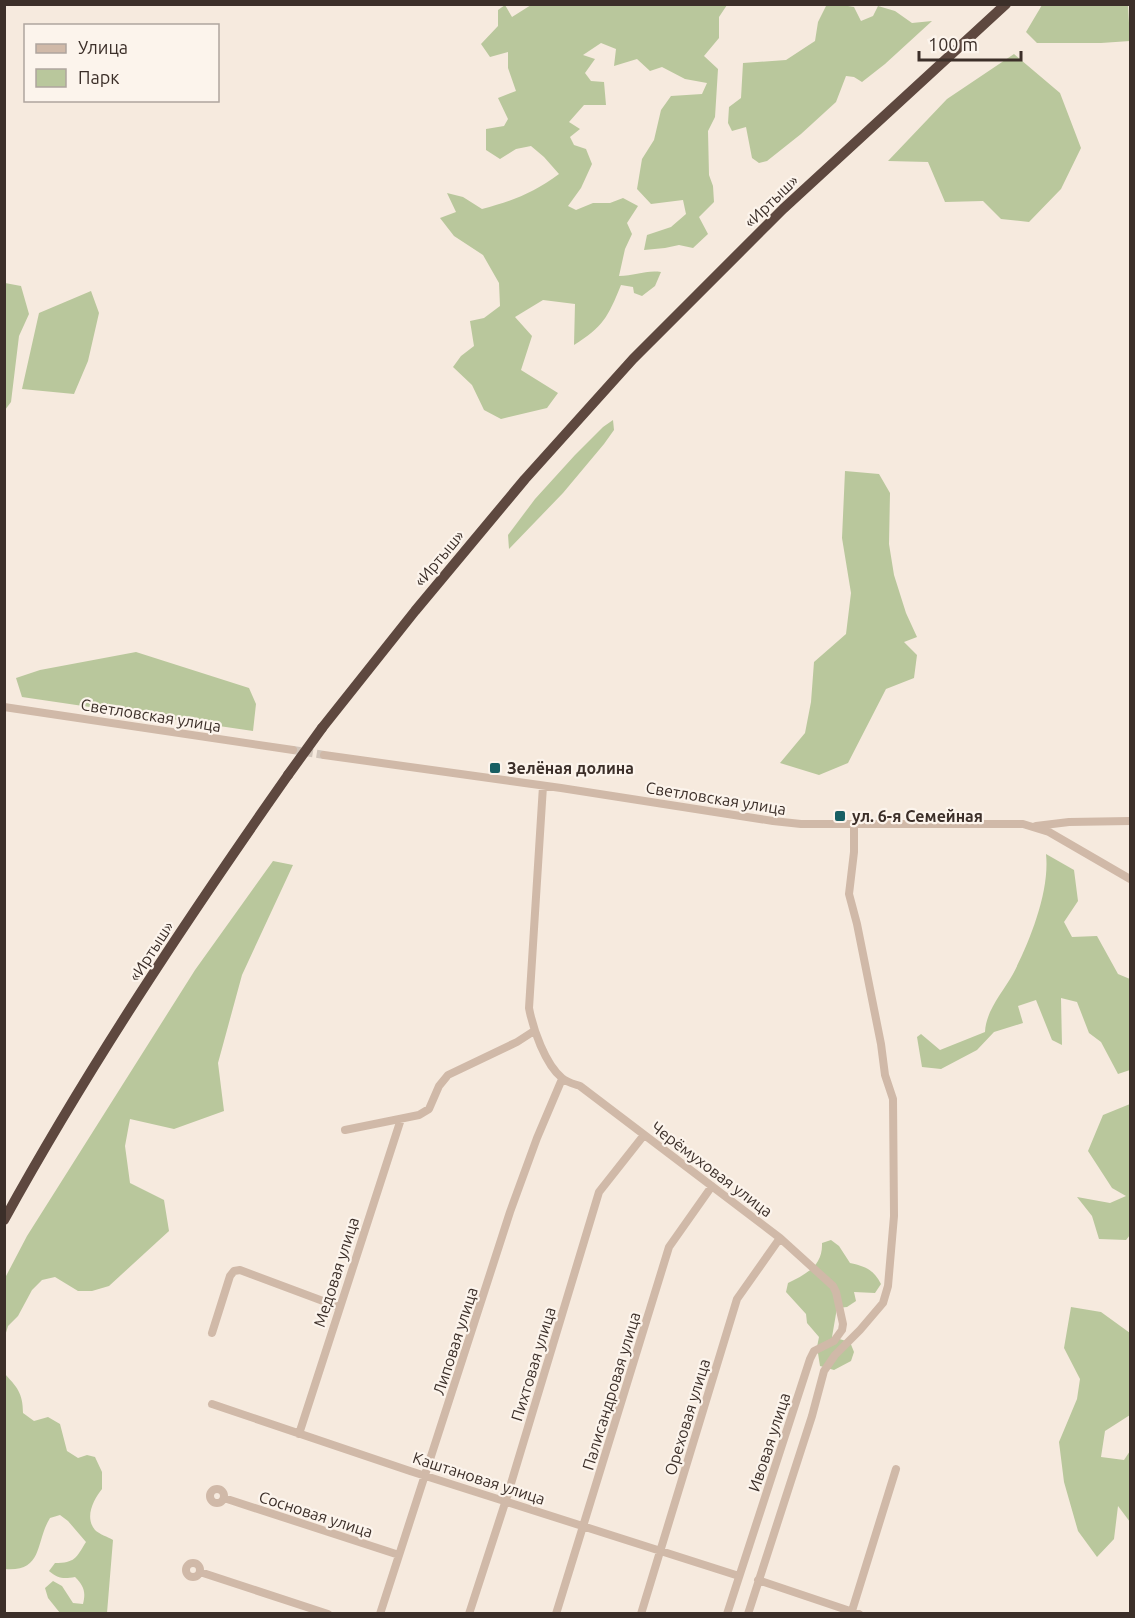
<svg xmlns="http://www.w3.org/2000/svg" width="1135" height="1618" viewBox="0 0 1135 1618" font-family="Ubuntu,sans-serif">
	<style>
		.green { fill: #b9c79c }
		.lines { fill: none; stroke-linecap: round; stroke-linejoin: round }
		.minor-tunnel { stroke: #d1c5ba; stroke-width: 8; stroke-dasharray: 8 4; stroke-linecap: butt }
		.minor { stroke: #d0b9a8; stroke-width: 8 }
		.highway { stroke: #5e483f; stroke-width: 10 }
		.highway-bridge { stroke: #5e483f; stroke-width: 10 }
		.poi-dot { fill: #185f63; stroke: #fcf4ec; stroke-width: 2 }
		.labels { text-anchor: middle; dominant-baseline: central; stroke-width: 4.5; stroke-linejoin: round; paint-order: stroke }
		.street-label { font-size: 16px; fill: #3c2f29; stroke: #fcf4ec }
		.poi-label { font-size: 16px; font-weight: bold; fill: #3c2f29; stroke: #fcf4ec; text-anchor: start }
	</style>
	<rect width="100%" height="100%" fill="#f6eade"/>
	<path class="green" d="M505,5L512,17L531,5H727L719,17V38L704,56L718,69L715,117L708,131L709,175L713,186L714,202L699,217L708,234L693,248L679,245L665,248L644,250L647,235L671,227L686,214L683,200L651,204L637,189L642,159L654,140L661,110L671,96L702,94L707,83L685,79L662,67L650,71L637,59L614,66L616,49L601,43L583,55L595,59L585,73L591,81L604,82L606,105H584L569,122L580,129L570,137L574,145L586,149L592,164L581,188L568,206L576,210L593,203H610L623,198L638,206L627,223L632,234L625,249L619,276C635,276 645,270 661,272L655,286L642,296L634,293L633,287L621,285C608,317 603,327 574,345L575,304L543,300L515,317L532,336L521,370L558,393L547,408L501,419L484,410L472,385L453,367L461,356L474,346L470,321L484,318L500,306L499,283L483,255L454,236L440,218L456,212L447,193L463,197L482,209C513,201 533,193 559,174L544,157L531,146L516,149L500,159L486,150V129L504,126L508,119L498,98L516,91L508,68V52L490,57L481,44L498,26V10Z
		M842,5L854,7L861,21L873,16L878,6L895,11L912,23L932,21L885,64L862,82L854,77L846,76L836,102L801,134L767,161L759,163L752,158L746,127L732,131L728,123L729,107L741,98L743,63L786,60L815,41L818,22L826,6Z
		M1042,5H1128L1130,41L1101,43H1037L1026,32Z
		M1014,54L1060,93L1081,148L1061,189L1029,222L1001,219L983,201L945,202L928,162L888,161L947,99Z
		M5,283L21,286L29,314L19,336L11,402L5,410Z
		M91,291L99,313L88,361L74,394L22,389L39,313Z
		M613,420L614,430L604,444L563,493L509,549L508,535L535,499L575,455L603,427Z
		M845,471L879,474L890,493L889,544L894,575L906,613L917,637L904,642L917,655L914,678L886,689L848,763L819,775L780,763L805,733L811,702L814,662L846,634L851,593L842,538Z
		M136,652L249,688L256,704L253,731L22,697L16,678L40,670Z
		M1046,854L1074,870L1078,901L1064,922L1072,937L1097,936L1118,974L1130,979V1070L1118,1074L1101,1042L1089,1033L1077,1002L1061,998L1062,1045L1052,1040L1036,1000L1018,1006L1023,1023L994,1032L977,1050L941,1069L922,1067L917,1037L921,1034L940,1050L985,1032C986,1010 1003,992 1013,974C1030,941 1050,891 1046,854Z
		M273,861L293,865L242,975L218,1063L224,1111L174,1129L130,1119L125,1146L130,1183L164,1200L169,1231L109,1286L92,1291H78L55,1277L42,1280L32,1290L18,1316L8,1326L5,1336V1278L27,1236L195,970Z
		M1130,1104V1235L1126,1240L1099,1239L1092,1216L1077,1197L1110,1203L1126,1196L1112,1188L1088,1151L1103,1115Z
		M831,1240L839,1246L850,1263C865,1266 874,1270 881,1284L875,1293L854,1292L856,1301L847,1307L837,1308L832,1337L850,1342L854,1352L851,1361L834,1370L820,1366L817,1347L819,1337L807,1323L806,1314L786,1292L788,1283C806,1274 823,1266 822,1243Z
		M1071,1307L1101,1312L1130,1333V1415L1105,1431L1101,1457L1124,1460L1130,1451V1522L1118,1506L1114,1539L1097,1557L1078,1531L1064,1482L1059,1442L1077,1399L1080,1379L1064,1348Z
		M4,1373C17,1387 23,1393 23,1413L34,1421L48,1417L60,1424L67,1451L78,1458L87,1455L95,1457L102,1472V1489C94,1499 84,1517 95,1530C99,1534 108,1537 113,1540L107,1613H60L48,1598L45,1588L53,1581L62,1586L73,1603L83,1604C86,1592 84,1586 75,1577C64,1579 58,1579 49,1571L55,1563C75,1563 76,1558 86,1542L68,1521L60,1515L50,1518C35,1542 44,1572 5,1569Z"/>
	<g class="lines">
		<path class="minor-tunnel" d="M293,750L324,755"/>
		<path class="minor" d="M4,707L293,750
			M324,755L561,788L773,821L801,824H1023L1049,832L1130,879
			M543,786L529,1008C533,1029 545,1064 562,1078C566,1082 574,1084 580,1086L780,1238L833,1286L836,1292L843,1324L842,1330L834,1341L814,1351L810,1359L727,1614
			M1036,826L1069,822L1130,821
			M345,1130L419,1115L429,1109L439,1086L448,1075L517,1042L534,1031
			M212,1333L230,1276L234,1271L240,1270L339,1307
			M212,1404L410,1471L739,1576
			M299,1434L401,1119
			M210 1496a7 7 0 1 1 14 0a7 7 0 1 1-14 0Z
			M224,1498L399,1555
			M186 1570a7 7 0 1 1 14 0a7 7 0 1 1-14 0Z
			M200,1572L328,1614
			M758,1580L859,1614
			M380,1614L510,1212L537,1138L562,1079
			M469,1614L506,1500L599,1192L644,1135
			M556,1614L669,1247L712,1186
			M641,1614L737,1299L780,1238
			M748,1614L812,1416L824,1371L835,1355L860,1330L883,1303L888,1286L894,1216L893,1099L885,1075L881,1044L857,924L849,894L854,852V824
			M851,1614L896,1469"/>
		<path class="highway" d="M322,728L415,611L525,479L633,359L783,209L1006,4
			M4,1220C89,1066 187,919 288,775"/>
		<path class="highway-bridge" d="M288,775L322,728"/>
	</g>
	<g class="poi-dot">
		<rect x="489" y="762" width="12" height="12" rx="3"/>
		<rect x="834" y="810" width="12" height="12" rx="3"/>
	</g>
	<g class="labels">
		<g class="street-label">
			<text transform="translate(771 201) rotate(-44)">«Иртыш»</text>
			<text transform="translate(439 558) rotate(-50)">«Иртыш»</text>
			<text transform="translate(151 715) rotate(9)">Светловская улица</text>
			<text transform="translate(716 798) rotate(9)">Светловская улица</text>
			<text transform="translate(151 951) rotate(-57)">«Иртыш»</text>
			<text transform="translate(712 1169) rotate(37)">Черёмуховая улица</text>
			<text transform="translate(336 1272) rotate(-72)">Медовая улица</text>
			<text transform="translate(455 1341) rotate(-72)">Липовая улица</text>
			<text transform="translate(533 1364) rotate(-73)">Пихтовая улица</text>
			<text transform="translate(611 1391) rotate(-73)">Палисандровая улица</text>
			<text transform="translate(687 1417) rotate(-73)">Ореховая улица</text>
			<text transform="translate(769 1442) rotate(-72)">Ивовая улица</text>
			<text transform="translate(479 1478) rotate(18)">Каштановая улица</text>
			<text transform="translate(316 1514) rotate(18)">Сосновая улица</text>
		</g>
		<g class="poi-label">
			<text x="507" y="768">Зелёная долина</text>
			<text x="852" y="816">ул. 6-я Семейная</text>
		</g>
	</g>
	<rect width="1135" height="1618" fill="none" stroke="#3c2f29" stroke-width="12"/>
	<rect x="24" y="24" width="195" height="78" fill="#fcf4ec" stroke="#afa59e" stroke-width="1.5"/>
	<rect x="36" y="44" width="30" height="9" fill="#d0b9a8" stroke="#afa59e" stroke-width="1.5"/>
	<text x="78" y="54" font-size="18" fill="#3c2f29">Улица</text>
	<rect x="36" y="69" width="30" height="18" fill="#b9c79c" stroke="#afa59e" stroke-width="1.5"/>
	<text x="78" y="84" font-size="18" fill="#3c2f29">Парк</text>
	<path d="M919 51v9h102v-9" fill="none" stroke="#3c2f29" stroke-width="3"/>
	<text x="928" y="51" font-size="18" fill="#3c2f29" stroke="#fcf4ec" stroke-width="4.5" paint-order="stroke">100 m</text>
</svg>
